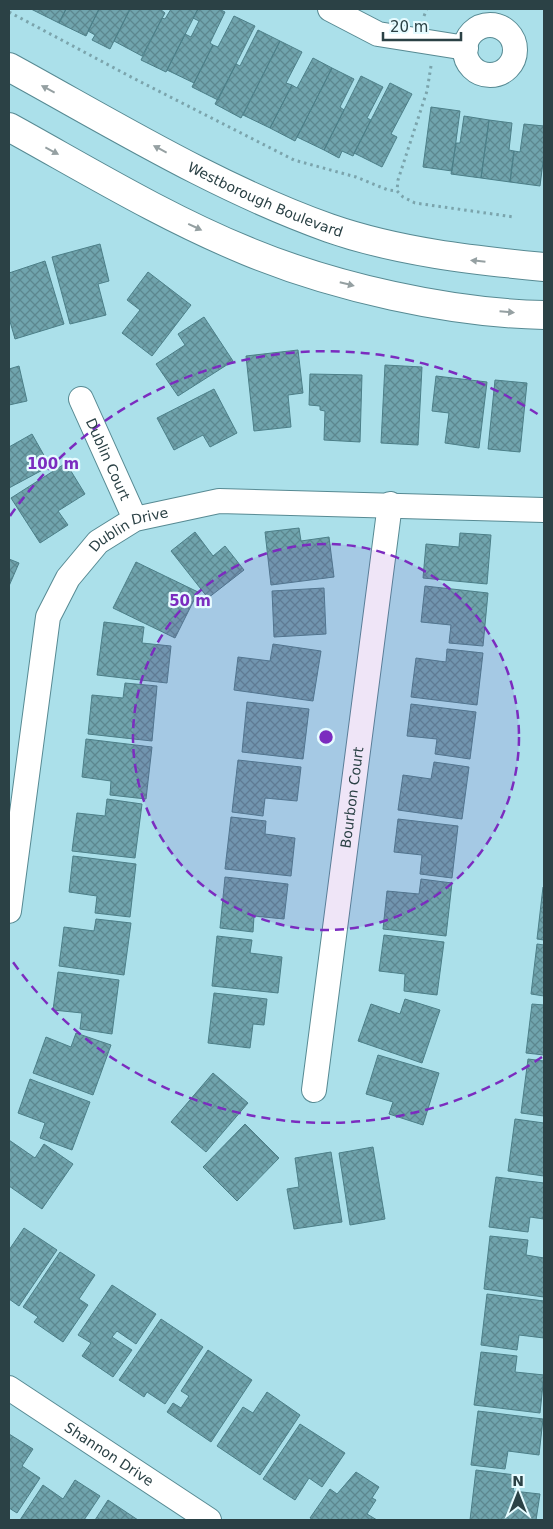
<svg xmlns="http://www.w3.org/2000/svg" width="553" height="1529" viewBox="0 0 553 1529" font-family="'DejaVu Sans',sans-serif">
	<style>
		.building { fill: url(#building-cross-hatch); stroke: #4c7f88 }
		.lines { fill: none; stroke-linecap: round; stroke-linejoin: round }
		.minor-casing { stroke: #578a93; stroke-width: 26 }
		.secondary-casing { stroke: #578a93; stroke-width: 30 }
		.path { stroke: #7ba4ac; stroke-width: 3; stroke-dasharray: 2.5 4; stroke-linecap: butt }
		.minor { stroke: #fff; stroke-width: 24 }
		.secondary { stroke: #fff; stroke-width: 28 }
		.oneway { fill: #95a0a2 }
		.ring { fill: none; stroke: #7b2cbf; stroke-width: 2.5; stroke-dasharray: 9 6 }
		.labels { text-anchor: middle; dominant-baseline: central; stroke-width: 4.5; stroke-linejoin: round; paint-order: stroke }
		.street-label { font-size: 14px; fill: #2b4145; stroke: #e6fbff }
		.centre { fill: #7b2cbf; stroke: #e6fbff; stroke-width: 2.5 }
		.ring-label { font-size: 15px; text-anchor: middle; font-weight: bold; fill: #7b2cbf; stroke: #e6fbff; stroke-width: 4.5; stroke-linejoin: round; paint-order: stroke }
	</style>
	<defs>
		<pattern id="building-cross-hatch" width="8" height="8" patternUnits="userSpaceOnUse" patternTransform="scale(1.25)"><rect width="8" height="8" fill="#70a4ad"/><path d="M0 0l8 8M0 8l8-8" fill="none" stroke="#5c878f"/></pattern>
	</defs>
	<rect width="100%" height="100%" fill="#abe0ea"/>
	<path class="building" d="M31,9H66L59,23Z
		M66,9H99L86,36L59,23Z
		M99,9H130L110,49L92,40L95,35L88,31Z
		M130,9H160L165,13L142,56L114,41Z
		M171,9H198L166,72L141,60L162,18L165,19Z
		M198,9H219L225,12L210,43L213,45L194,83L167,70L185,34L191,37L199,21L193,18Z
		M234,16L255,26L218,100L192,87L213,45L218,47Z
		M258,30L280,41L241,118L215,104L236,64L240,66Z
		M280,41L302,52L286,83L292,85L270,128L243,115Z
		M313,58L332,68L295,141L270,128L292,85L297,88Z
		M332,68L354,79L340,107L344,110L324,150L297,137Z
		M361,76L383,87L367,118L371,120L353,156L342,151L339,158L324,150Z
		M390,83L412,94L391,134L397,137L382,167L354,153Z
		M431,107L460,111L452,171L423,167Z
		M464,116L489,120L481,178L451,174L456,143H460Z
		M489,120L512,123L509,150L514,151L510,182L481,178Z
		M524,124L544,126V154L540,186L510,182L514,151L520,152Z
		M100,244L109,281L98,284L106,315L70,324L52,257Z
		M45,261L64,324L15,339L9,318V273Z
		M148,272L191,305L152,356L122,333L140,310L127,300Z
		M204,317L233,361L178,396L156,364L185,345L178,334Z
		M298,350L303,393L288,395L291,427L254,431L246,356Z
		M385,365L422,367L418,445L381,443Z
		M19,366L27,401L9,405V369Z
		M310,374L362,375L360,442L324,440L325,411L320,410V406L309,405Z
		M436,376L487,382L479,448L445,443L449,413L432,411Z
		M495,380L527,383L520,452L488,449Z
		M214,389L237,433L210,447L203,435L174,450L157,418Z
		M32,434L50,466L9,488V447Z
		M66,463L85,494L58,511L68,525L40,543L11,498Z
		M299,528L301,541L329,537L334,577L271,585L265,532Z
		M195,532L213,556L225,546L244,570L208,598L171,551Z
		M460,533L491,535L487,584L423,578L426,544L459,547Z
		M9,559L19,563L9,586Z
		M136,562L198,592L175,638L113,608Z
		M425,586L488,593L483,646L449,643L451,625L421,622Z
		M324,588L326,634L274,637L272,591Z
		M104,622L144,627L142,643L171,646L167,683L97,675Z
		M273,644L321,651L313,701L234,690L238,657L270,661Z
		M447,649L483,653L477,705L411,697L416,658L446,662Z
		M125,683L157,686L152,741L88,734L92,695L123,698Z
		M247,702L309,709L303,759L242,752Z
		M411,704L476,712L470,759L435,754L437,739L407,736Z
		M86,739L152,747L146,799L110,795L111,781L82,777Z
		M238,760L301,767L297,801L265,798L263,816L232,812Z
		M434,762L469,767L462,819L398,810L403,775L431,779Z
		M107,799L142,804L135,858L72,851L77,813L105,816Z
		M231,817L266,821L265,834L295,838L291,876L225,869Z
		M398,819L458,826L452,878L420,874L422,855L394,852Z
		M73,856L136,864L130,917L95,913L97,896L69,892Z
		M225,877L288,884L284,919L254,916L253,932L220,928Z
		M421,879L452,883L446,936L383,929L387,891L419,894Z
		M543,887H544V940L537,939Z
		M96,919L131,923L124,975L59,966L64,927L94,931Z
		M384,935L444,942L437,995L404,991L405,974L379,971Z
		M217,936L252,940L250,953L282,957L278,993L212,986Z
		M537,944L544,945V996L531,994Z
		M58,972L119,980L112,1034L80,1029L82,1013L53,1010Z
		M214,993L267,999L264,1025L253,1024L250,1048L208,1043Z
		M405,999L440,1010L422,1063L358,1041L371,1004L400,1014Z
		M532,1004L544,1005V1055L526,1053Z
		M76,1033L111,1045L93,1095L33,1073L46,1037L71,1047Z
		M378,1055L439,1073L423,1125L389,1114L393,1102L366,1094Z
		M528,1059L544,1061V1116L521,1113Z
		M213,1073L248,1103L206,1152L171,1122Z
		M30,1079L90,1102L72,1150L40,1138L45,1123L18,1113Z
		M515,1119L544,1123V1176L508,1171Z
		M245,1124L279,1158L237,1201L203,1167Z
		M9,1140L35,1158L44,1144L73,1164L42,1209L9,1186Z
		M373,1147L385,1219L350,1225L339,1153Z
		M331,1152L342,1222L294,1229L287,1189L299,1187L295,1158Z
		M496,1177L544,1183V1219L530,1217L528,1232L489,1227Z
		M24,1228L57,1250L19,1306L9,1299V1250Z
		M490,1236L528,1240L526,1255L544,1258V1297L484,1289Z
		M60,1252L95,1275L79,1299L88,1305L63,1342L34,1322L38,1317L23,1307Z
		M112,1285L156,1314L136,1344L117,1331L112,1337L132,1350L113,1377L82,1356L91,1343L78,1335Z
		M487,1294L544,1301V1338L519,1335L517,1350L481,1345Z
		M161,1319L203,1347L165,1404L147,1392L144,1397L119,1380Z
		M208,1350L252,1380L211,1442L167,1412L173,1403L181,1408L189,1396L181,1391Z
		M481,1352L517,1356L515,1372L544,1375L540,1413L474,1405Z
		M267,1392L300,1415L260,1475L217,1446L243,1407L253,1413Z
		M478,1411L543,1419L539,1455L508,1451L505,1469L471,1465Z
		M300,1424L345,1453L322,1487L309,1478L295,1500L263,1479Z
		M9,1434L33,1449L22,1466L40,1478L17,1513L9,1508Z
		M476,1470L515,1475L513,1491L540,1494L536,1520H470Z
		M356,1472L379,1487L372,1498L376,1500L367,1514L377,1520H314L310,1518L330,1489L337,1494Z
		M75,1480L100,1496L84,1520H20L43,1485L63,1499Z
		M108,1500L138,1520H95Z"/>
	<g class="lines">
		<defs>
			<g id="minor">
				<path d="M330,9L378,34L466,48"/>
				<circle cx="490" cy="50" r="25"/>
				<path id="s1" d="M81,399L135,519"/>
				<path id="s2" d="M9,911L48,617L68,578L98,542L135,519L219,501L544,510"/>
				<path id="s3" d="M314,1090L390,504"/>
				<path id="s4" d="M9,1388L209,1520"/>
			</g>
			<g id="secondary">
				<path id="s5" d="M9,67C113,124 217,188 329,228C398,252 472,260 544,267"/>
				<path d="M9,127C87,170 164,217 247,251C334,287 449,313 544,315"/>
			</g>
		</defs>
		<use href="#minor" class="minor-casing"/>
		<use href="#secondary" class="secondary-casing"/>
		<path class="path" d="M9,12L133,78L294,160L356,177L388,190L397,191
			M424,16L427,9
			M431,66L427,91L398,180L397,191L403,197L415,203L514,217"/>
		<use href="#minor" class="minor"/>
		<use href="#secondary" class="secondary"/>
	</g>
	<defs><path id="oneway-solid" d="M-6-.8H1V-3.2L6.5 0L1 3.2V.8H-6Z" transform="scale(1.25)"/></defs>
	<g class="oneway">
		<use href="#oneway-solid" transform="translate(48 89) rotate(-152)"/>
		<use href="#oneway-solid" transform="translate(160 149) rotate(-152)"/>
		<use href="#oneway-solid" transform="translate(52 151) rotate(28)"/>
		<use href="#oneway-solid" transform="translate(195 227) rotate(25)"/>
		<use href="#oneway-solid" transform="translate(478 261) rotate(-174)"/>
		<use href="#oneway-solid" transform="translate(347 284) rotate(14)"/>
		<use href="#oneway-solid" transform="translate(507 312) rotate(5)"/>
	</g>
	<circle cx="326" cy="737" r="193" fill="#7b2cbf" fill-opacity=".12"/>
	<g class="ring">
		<circle cx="326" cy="737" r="193"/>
		<path d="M542 1057A386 386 0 0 1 10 958M10 516A386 386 0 0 1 542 417"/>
	</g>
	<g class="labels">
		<g class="street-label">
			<text stroke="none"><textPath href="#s5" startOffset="289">Westborough Boulevard</textPath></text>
			<text stroke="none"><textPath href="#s1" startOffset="66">Dublin Court</textPath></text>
			<text stroke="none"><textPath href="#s2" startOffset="421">Dublin Drive</textPath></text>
			<text stroke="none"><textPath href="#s3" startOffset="295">Bourbon Court</textPath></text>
			<text stroke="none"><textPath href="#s4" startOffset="120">Shannon Drive</textPath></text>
		</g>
	</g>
	<circle cx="326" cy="737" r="8" class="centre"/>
	<g class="ring-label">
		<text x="53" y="469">100 m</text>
		<text x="190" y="606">50 m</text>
	</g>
	<rect width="553" height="1529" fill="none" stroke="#2b4145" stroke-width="20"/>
	<g transform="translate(518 1494)" stroke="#e6fbff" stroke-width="4" paint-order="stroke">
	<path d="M0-4L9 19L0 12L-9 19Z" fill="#2b4145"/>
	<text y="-8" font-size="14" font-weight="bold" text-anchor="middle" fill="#2b4145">N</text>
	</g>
	<path d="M383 32v8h78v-8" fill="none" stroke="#2b4145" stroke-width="2.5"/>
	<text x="390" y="32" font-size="15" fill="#2b4145" stroke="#e6fbff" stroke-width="4" paint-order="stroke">20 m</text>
</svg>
